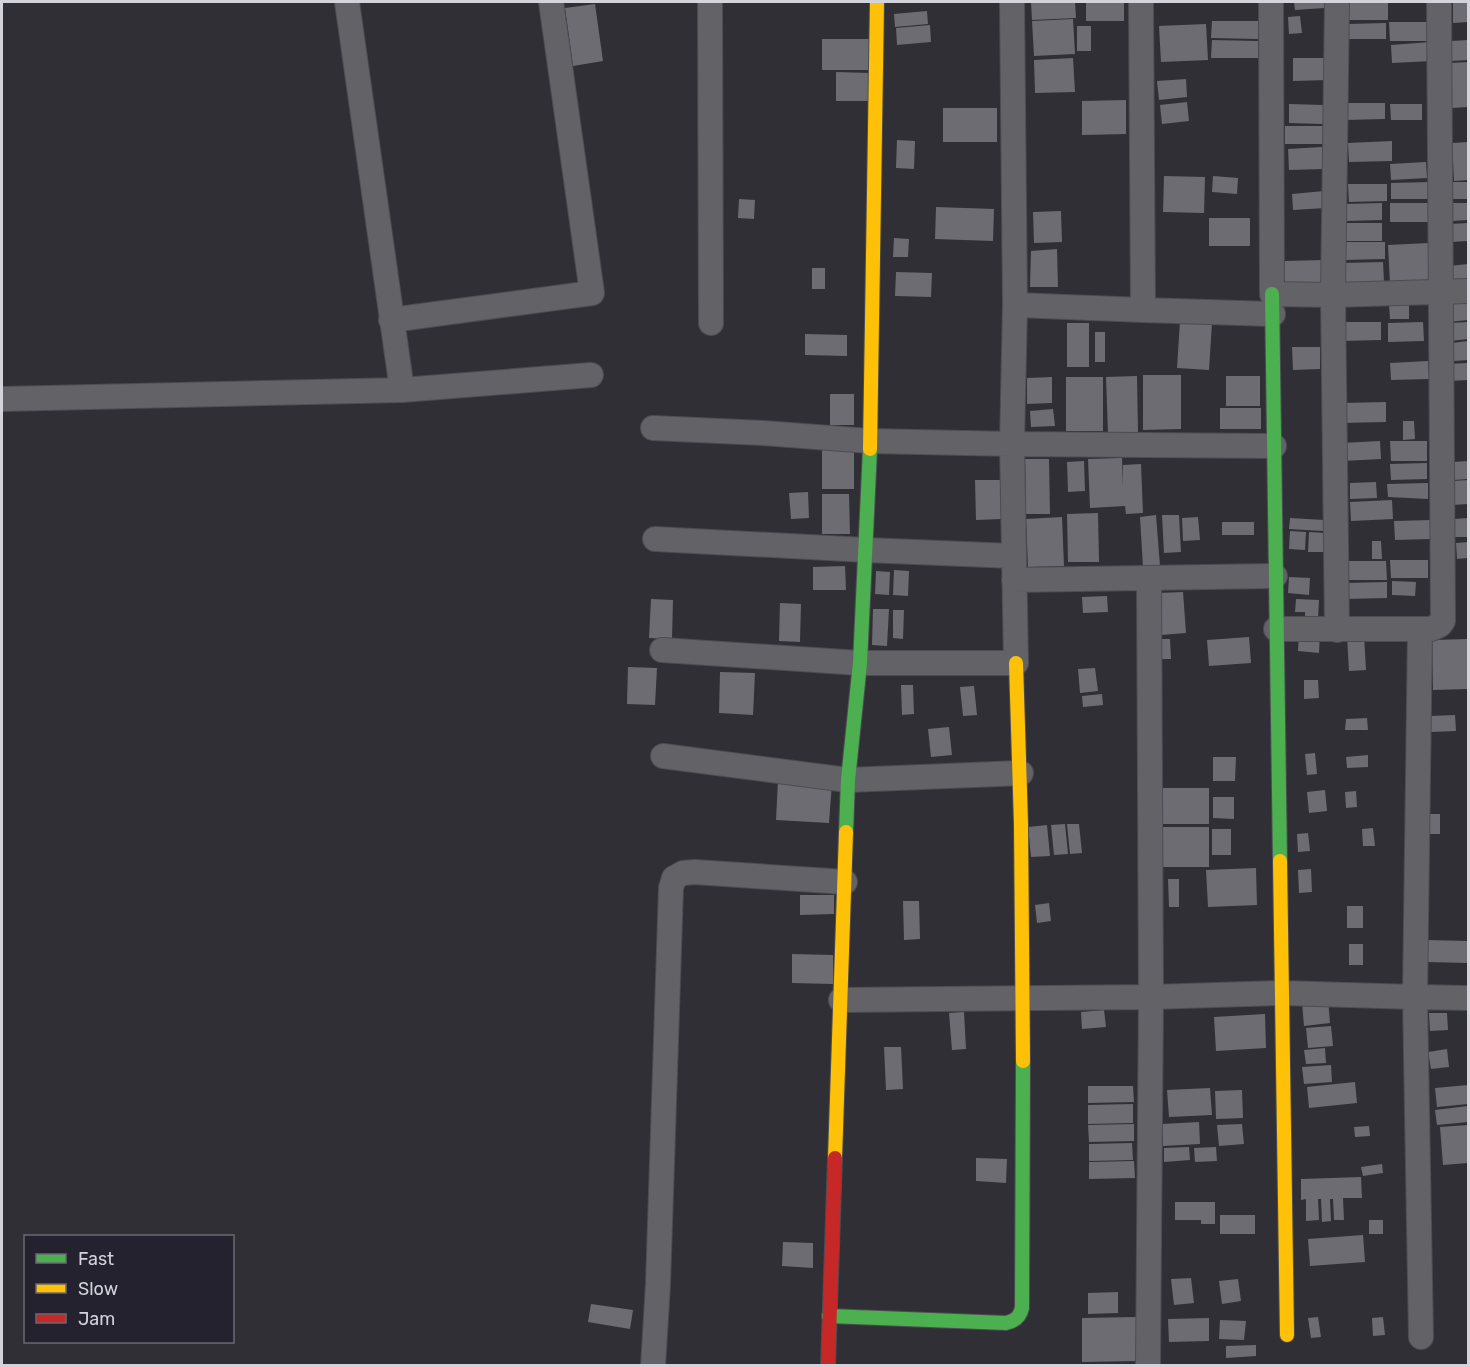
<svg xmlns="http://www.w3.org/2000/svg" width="1470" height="1367" viewBox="0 0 1470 1367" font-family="Rubik,sans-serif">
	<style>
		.building { fill: #6c6c72 }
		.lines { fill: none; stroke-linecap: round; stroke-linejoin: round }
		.street-casing { stroke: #4c4c52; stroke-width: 26 }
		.fast-casing { stroke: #4c4c52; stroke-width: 16 }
		.slow-casing { stroke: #4c4c52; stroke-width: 16 }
		.jam-casing { stroke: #4c4c52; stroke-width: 16 }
		.street { stroke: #636367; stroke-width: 24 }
		.fast { stroke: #4caf50; stroke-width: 14 }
		.slow { stroke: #ffc107; stroke-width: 14 }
		.jam { stroke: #c62828; stroke-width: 14 }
	</style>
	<rect width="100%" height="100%" fill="#2f2f35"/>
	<path class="building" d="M1031,2H1075L1076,18L1032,20Z
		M1086,2H1124V21H1086Z
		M1294,2H1324V8L1295,10Z
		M1349,2H1388V20H1349Z
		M1453,2H1468V22L1453,23Z
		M595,4L603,61L573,66L565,8Z
		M927,11L928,24L895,27L894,14Z
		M1300,16L1302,33L1289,34L1288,17Z
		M1073,19L1075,54L1034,56L1032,21Z
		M1212,21H1258V39L1211,38Z
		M1389,22H1429V41H1390Z
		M1386,23V39H1348V24Z
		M1206,24L1208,60L1161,62L1159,26Z
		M930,25L931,42L897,45L896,28Z
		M1077,26H1091V51H1077Z
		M822,39H869V70H822Z
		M1212,40L1258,41V58H1211Z
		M1468,40V60L1451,61V41Z
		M1431,42L1432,61L1392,63L1391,45Z
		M1073,58L1075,92L1035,93L1034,60Z
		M1293,58H1329V80L1293,81Z
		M1468,62V107L1452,108L1450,63Z
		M836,72L870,73V101H836Z
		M1186,79L1187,97L1159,100L1157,81Z
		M1126,100V134L1082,135V101Z
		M1187,102L1189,121L1162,124L1160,105Z
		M1344,103H1385V119L1344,120Z
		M1289,104L1324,105L1323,124L1289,123Z
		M1390,104H1422V120H1391Z
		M943,108H997V142H943Z
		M1285,126H1323L1324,144H1285Z
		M897,140L915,141L914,169L896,168Z
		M1392,141V161L1349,162L1348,143Z
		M1468,142V180L1454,181L1452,143Z
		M1322,147L1323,169L1289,170L1288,149Z
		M1426,162L1427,178L1391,180L1390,164Z
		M1164,176L1205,177L1204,213L1163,212Z
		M1213,176L1238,178L1237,194L1212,192Z
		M1431,182V199H1391V183Z
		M1452,182H1468V199H1453Z
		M1348,184H1387V201L1349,202Z
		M1324,191L1325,208L1293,210L1292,194Z
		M739,199L755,200L754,219L738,218Z
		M1382,203V220L1345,221V204Z
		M1390,203H1430V222H1390Z
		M1451,203H1468V220L1452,221Z
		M936,207L994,209L993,241L935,239Z
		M1061,211L1062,242L1034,243L1033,212Z
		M1209,218H1250V246H1209Z
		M1344,223H1382V241H1344Z
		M1468,223V241L1451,242L1450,224Z
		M894,238L909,239L908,257H893Z
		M1344,242H1385V259L1344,260Z
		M1429,243L1431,283L1390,284L1388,245Z
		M1057,249L1058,287H1030L1031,251Z
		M1324,260L1325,285L1285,287L1284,261Z
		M1383,262L1384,282L1343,283L1342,263Z
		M1468,264V284L1451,286L1449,266Z
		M812,268H825V289H812Z
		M896,272L932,273L931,297L895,296Z
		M1468,300V320L1448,322L1446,302Z
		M1389,304H1409V319H1390Z
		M1180,321L1212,323L1209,370L1177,368Z
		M1341,322H1381V340L1341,341Z
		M1423,322L1424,341L1388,342V323Z
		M1468,322V339L1450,341L1449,323Z
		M1067,323H1089V367H1067Z
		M1095,332H1105V362H1095Z
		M805,334L847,335V356L805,355Z
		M1468,341V360L1454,361L1452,343Z
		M1292,347H1320V369L1293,370Z
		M1428,361L1429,379L1391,380L1390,363Z
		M1468,363V380L1449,381L1448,364Z
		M1143,375H1181V429L1143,430Z
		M1137,376L1138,433L1108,434L1106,377Z
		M1226,376H1260V406H1226Z
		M1052,377V403L1027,404V378Z
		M1066,377H1103V431H1066Z
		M830,394H854V425H830Z
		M1386,402V422L1341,423V403Z
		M1220,408H1261V429H1220Z
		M1053,409L1055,426L1031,427L1030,411Z
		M1403,421H1414L1415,439L1403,440Z
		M1380,441L1381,459L1343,461L1342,443Z
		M1390,441H1427V461H1391Z
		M822,450L854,451V489H822Z
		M1122,458L1123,487V465L1141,464L1143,513L1126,514L1125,506L1090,508L1088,459Z
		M1025,459H1049L1050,514H1026Z
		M1084,461L1085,491L1068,492L1067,462Z
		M1468,461V479L1454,480L1453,462Z
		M1427,463V479L1391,480L1390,464Z
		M975,480H1001L1002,519L976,520Z
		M1468,480V504L1453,505L1452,481Z
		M1376,482L1377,498L1350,499V483Z
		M1428,483V499L1388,497L1387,484Z
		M808,492L809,518L791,519L789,493Z
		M822,494H849L850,534H822Z
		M1392,500L1393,519L1351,521L1350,502Z
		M1098,513L1099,562H1068L1067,514Z
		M1156,515L1160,566L1143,567L1140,517Z
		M1162,515H1179L1181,552L1164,553Z
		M1062,517L1064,566L1028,567L1026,519Z
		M1198,517L1200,540L1183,541L1182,518Z
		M1290,518L1324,520L1323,531L1289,529Z
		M1468,518V537H1455L1454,519Z
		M1432,520V539L1395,540L1394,521Z
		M1222,522H1254V535H1222Z
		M1290,531L1306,532L1305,550L1289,549Z
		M1309,532L1325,533L1324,552H1308Z
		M1372,541H1381L1382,559H1372Z
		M1468,542V558L1457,559L1456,543Z
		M1390,560H1428V578H1391Z
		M1347,561H1386L1387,580H1347Z
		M845,566L846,590H813V567Z
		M894,570L909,571L908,596L893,595Z
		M876,571L890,572L889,595L875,594Z
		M1289,577L1310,578L1309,595L1288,593Z
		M1392,581L1416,582L1415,596L1392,595Z
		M1387,582V598L1345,599V583Z
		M1183,592L1186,633L1161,635L1158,593Z
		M1107,596L1108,612L1083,613L1082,597Z
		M651,599L673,600L672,639L649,638Z
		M1296,599L1319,600L1318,619L1305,618V612H1295Z
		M780,603L801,604L800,642L779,641Z
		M873,609H889L887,646L872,645Z
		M893,610H904L903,639L893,638Z
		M1299,630L1320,632L1319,653L1298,651Z
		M1364,635L1366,670L1349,671L1347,636Z
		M1249,637L1251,663L1209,666L1207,640Z
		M1161,639H1170L1171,659H1162Z
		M1468,639V689L1433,690L1432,640Z
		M628,667L657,668L655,705L627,704Z
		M1095,668L1098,691L1080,693L1078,669Z
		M720,672L755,673L753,715L719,713Z
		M1304,680H1318L1319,698L1304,699Z
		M901,685H913L914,714L902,715Z
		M974,686L977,715L963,716L960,687Z
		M1102,694L1103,705L1083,707L1082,696Z
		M1455,715L1456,731L1431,732L1430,716Z
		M1367,718L1368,730H1345L1346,719Z
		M949,727L952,755L931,757L928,729Z
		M1315,753L1317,774L1307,775L1305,754Z
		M1368,755V767L1347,768L1346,757Z
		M1213,757H1236L1235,781H1213Z
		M778,780L832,783L829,823L776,820Z
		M1162,788H1209V824H1162Z
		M1325,790L1327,811L1309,813L1307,792Z
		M1356,791L1357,807L1346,808L1345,792Z
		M1213,797H1234V819L1213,818Z
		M1422,814H1440V834H1422Z
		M1065,824L1068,854L1054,855L1051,825Z
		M1067,824H1079L1082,853L1070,854Z
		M1047,825L1050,856L1031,857L1028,827Z
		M1162,827H1209V867H1162Z
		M1373,828L1375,846H1363L1362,829Z
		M1212,829H1231V855H1212Z
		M1308,833L1310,851L1298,852L1297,834Z
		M1256,868L1257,905L1208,907L1206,870Z
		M1311,869L1312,892L1299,893L1298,870Z
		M1168,879H1179V907H1169Z
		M800,895H834V914L800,915Z
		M903,901H919L920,939L904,940Z
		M1049,903L1051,921L1037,923L1035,905Z
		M1347,906H1363V928H1347Z
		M1427,940L1468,941V963L1427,962Z
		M1349,944H1363V965H1349Z
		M792,954L833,955V984L792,983Z
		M1328,999L1330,1023L1304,1026L1302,1002Z
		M1104,1010L1106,1027L1082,1029L1081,1012Z
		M964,1012L966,1049L952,1050L949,1013Z
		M1429,1013H1447L1448,1030L1430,1031Z
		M1265,1014L1266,1048L1216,1051L1214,1017Z
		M1331,1026L1333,1046L1308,1048L1306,1028Z
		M884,1047H901L903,1089L886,1090Z
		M1325,1048L1326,1063L1306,1064L1304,1050Z
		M1447,1049L1449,1067L1431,1069L1428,1052Z
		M1331,1065L1332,1082L1304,1084L1302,1067Z
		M1355,1082L1357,1103L1309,1108L1307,1087Z
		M1468,1085V1104L1437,1107L1435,1088Z
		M1088,1086H1133L1134,1102L1088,1103Z
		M1210,1088L1212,1115L1169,1117L1167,1090Z
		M1242,1090L1243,1118L1216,1119L1215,1091Z
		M1133,1104V1123L1088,1124V1105Z
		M1468,1106V1122L1437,1125L1435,1110Z
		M1199,1122L1200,1144L1163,1146L1162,1124Z
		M1134,1124V1141L1089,1142L1088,1125Z
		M1242,1124L1244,1144L1219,1146L1217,1125Z
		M1468,1125V1163L1443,1165L1440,1127Z
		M1369,1126L1370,1136L1355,1137L1354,1127Z
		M1132,1143L1133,1160L1089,1161V1144Z
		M1189,1147L1190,1160L1164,1162V1148Z
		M1216,1147L1217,1161L1195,1162L1194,1148Z
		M976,1158L1007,1159L1006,1183L976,1181Z
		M1134,1161L1135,1178L1089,1179V1162Z
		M1382,1164L1383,1173L1363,1176L1361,1167Z
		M1361,1177L1362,1198H1343L1344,1220H1334L1333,1199H1330L1331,1221L1322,1222L1321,1199H1318L1319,1220L1306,1221V1199L1301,1200V1179Z
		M1175,1202H1215V1224H1201V1220H1175Z
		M1220,1215H1255V1234H1220Z
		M1369,1220H1383V1234H1369Z
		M1363,1235L1365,1262L1310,1266L1308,1239Z
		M783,1242L813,1243V1268L782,1266Z
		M1191,1278L1194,1303L1174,1305L1171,1279Z
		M1238,1279L1241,1301L1222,1304L1219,1281Z
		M1118,1292V1313L1088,1314V1293Z
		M591,1304L633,1310L630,1329L588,1322Z
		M1136,1317V1361L1082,1362V1318Z
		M1318,1317L1321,1337L1311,1338L1308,1318Z
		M1383,1317L1385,1335L1373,1336L1372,1318Z
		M1209,1318V1341L1169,1342L1168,1319Z
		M1220,1320L1246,1321L1244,1340L1219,1339Z
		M1256,1345V1356L1226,1358V1346Z"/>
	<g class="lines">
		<defs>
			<path id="street" d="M347,2L402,390
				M710,2L711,323
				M1012,2L1015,305L1012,444L1274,446
				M1141,2L1143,310L1273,314
				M1271,2L1272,294L1333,295L1337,630
				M1337,2L1333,295L1468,291
				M1015,305L1143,310
				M391,320L592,293L551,2
				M2,399L402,390L591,375
				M653,428L763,433L870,441L1012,444L1016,663H860L662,650
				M655,539L866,550L1013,556
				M1014,580L1275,576
				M1276,629H1431L1440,625L1443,621L1439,2
				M663,756L848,780L1021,773
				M841,1000L1151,997L1282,993L1415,997L1420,629
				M1421,1337L1415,997L1468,998
				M653,1366L658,1284L671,888L674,878L683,873L695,872L845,882
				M1148,1366L1151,997L1149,578"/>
			<path id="fast" d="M1272,294L1280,861
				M846,832L848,780L860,663L870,449
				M829,1316L1006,1323C1015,1321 1020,1317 1022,1308L1023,1061"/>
			<path id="slow" d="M870,449L877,2
				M1016,663L1021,824L1023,1061
				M1280,861L1287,1335
				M835,1158L846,832"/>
			<path id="jam" d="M828,1366L835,1158"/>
		</defs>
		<use href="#street" class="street-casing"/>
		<use href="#fast" class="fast-casing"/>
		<use href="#slow" class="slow-casing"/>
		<use href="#jam" class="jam-casing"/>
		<use href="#street" class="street"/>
		<use href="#fast" class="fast"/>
		<use href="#slow" class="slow"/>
		<use href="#jam" class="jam"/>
	</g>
	<rect width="1470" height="1367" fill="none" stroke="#d3d3db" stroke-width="6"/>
	<rect x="24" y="1235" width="210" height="108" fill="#23222e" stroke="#696973" stroke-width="1.5"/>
	<rect x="36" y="1254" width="30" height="9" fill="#4caf50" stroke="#696973" stroke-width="1.5"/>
	<text x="78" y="1265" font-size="18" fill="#d3d3db">Fast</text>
	<rect x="36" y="1284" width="30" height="9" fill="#ffc107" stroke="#696973" stroke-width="1.5"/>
	<text x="78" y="1295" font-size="18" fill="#d3d3db">Slow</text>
	<rect x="36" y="1314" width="30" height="9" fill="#c62828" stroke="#696973" stroke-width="1.5"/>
	<text x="78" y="1325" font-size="18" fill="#d3d3db">Jam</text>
</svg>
